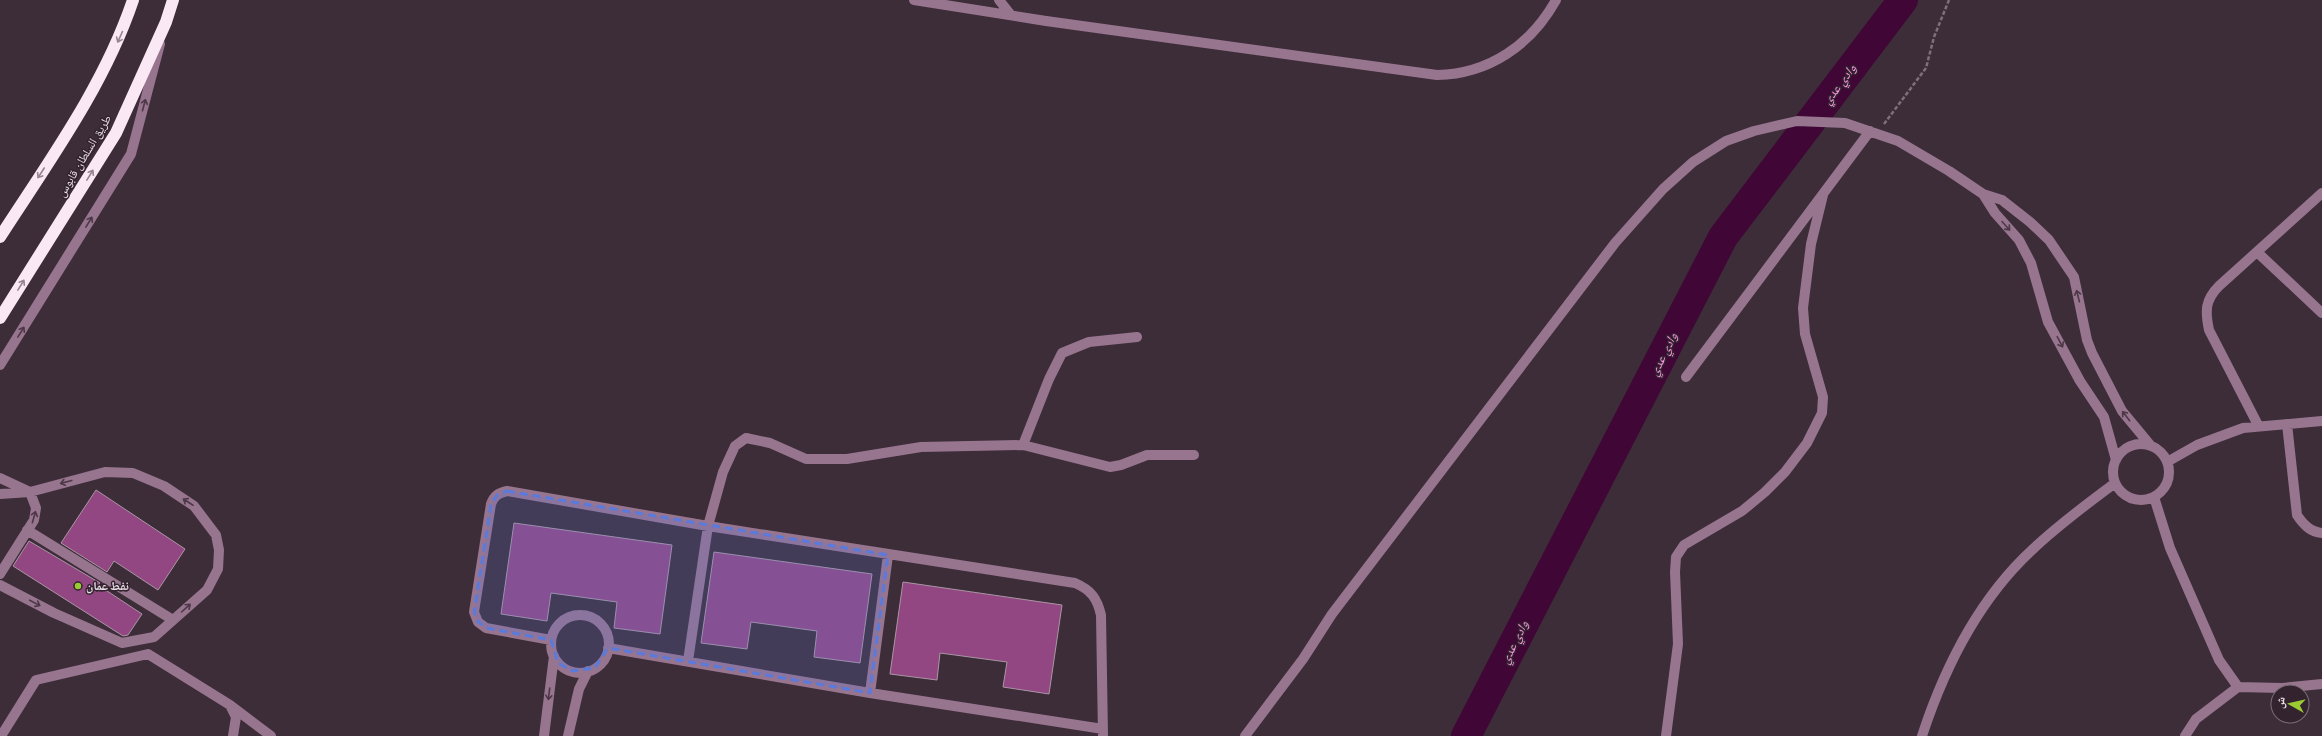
<svg xmlns="http://www.w3.org/2000/svg" width="2322" height="736" viewBox="0 0 2322 736" font-family="'Fira Sans Condensed','Noto Naskh Arabic',sans-serif">
	<style>
		.lines { fill: none; stroke-linecap: round; stroke-linejoin: round }
		.river { stroke: #3f0636; stroke-width: 30 }
		.building { fill: #924682; stroke: #aa96a4 }
		.path { stroke: #7e707b; stroke-width: 2.5; stroke-dasharray: 4 2; stroke-linecap: butt }
		.minor { stroke: #98758f; stroke-width: 10 }
		.highway { stroke: #fae8f5; stroke-width: 12 }
		.oneway { stroke: #968692 }
		.oneway2 { stroke: #4c3847 }
		.marked { fill: #5a7adc; fill-opacity: 0.2; stroke: #5a7adc; stroke-width: 3; stroke-dasharray: 8 5; stroke-linejoin: round }
		.poi-dot { fill: #9bcb32; stroke: #33232f; stroke-width: 1.5 }
		.labels { text-anchor: middle; dominant-baseline: central; stroke-width: 3; stroke-linejoin: round; paint-order: stroke }
		.street-label { font-size: 12px; fill: #eadfe7; stroke: #33232f }
		.poi-label { font-size: 12px; font-weight: bold; fill: #eadfe7; stroke: #33232f; text-anchor: start }
		.water-label { font-size: 13px; font-style: italic; fill: #fd96e6; stroke: #33232f }
	</style>
	<rect width="100%" height="100%" fill="#3d2d39"/>
	<g class="lines">
		<path class="river" d="M1466,736L1723,237L1903,0"/>
	</g>
	<path class="building" d="M96,490L185,549L158,590L114,561L107,572L61,543Z
		M514,523L672,545L660,634L614,628L617,602L551,593L547,621L501,614Z
		M29,541L100,583L98,585L142,614L128,635L123,636L13,566Z
		M714,552L872,574L860,663L814,657L817,631L751,622L747,649L701,643Z
		M903,582L1062,605L1049,694L1003,687L1007,662L940,653L937,680L890,674Z"/>
	<g class="lines">
		<path class="path" d="M1884,124L1926,68L1934,37L1949,0"/>
		<path class="minor" d="M914,0L1046,21L1437,75C1489,74 1531,45 1556,0
			M999,0L1011,15
			M1983,194L1995,213L2019,240L2031,263L2048,322L2080,381L2104,417L2116,460
			M2257,252L2322,313
			M0,365L131,154L160,44
			M1686,377L1870,131
			M2287,424L2297,515C2303,524 2310,532 2322,533
			M2258,425L2209,330C2205,311 2205,300 2219,286L2322,193
			M2113 472a28 28 0 1 1 56 0a28 28 0 1 1-56 0Z
			M1023,445L1049,379L1062,353L1089,342L1137,337
			M2167,462L2197,445L2243,428L2322,421
			M0,478L30,492L36,508L34,520L0,574
			M0,494L30,492L105,472L133,473L164,486L194,506L216,535L219,550L218,569L207,590L154,637L122,643L54,613L0,585
			M2154,497L2170,548L2219,660L2238,687L2282,688L2322,684
			M27,530L173,620
			M551 644a29 29 0 1 1 58 0a29 29 0 1 1-58 0Z
			M551,640L486,628L478,622L474,612L491,504C494,496 498,493 507,491L708,526L1075,583C1091,590 1097,598 1101,615L1103,736
			M608,648L870,693L1103,729
			M688,661L708,526L723,472L735,446L746,438L770,443L806,459H847L921,447L1023,445L1110,467L1121,465L1147,455H1194
			M870,693L888,555
			M230,705L236,717L233,736
			M1,736L36,680L148,654L230,705L271,736
			M544,736L554,656
			M568,736L579,689L588,671
			M1245,736L1303,659L1332,614L1615,243L1663,189L1693,162L1726,141L1754,131L1797,121L1845,123L1898,141L1949,171L1983,194L2002,200L2030,222L2049,240L2074,277L2087,340L2092,353L2122,411L2151,446
			M1666,736L1678,644L1675,572L1676,557L1684,545L1742,511L1765,492L1785,472L1807,443L1822,413L1823,397L1805,334L1803,308L1811,244L1823,195
			M1922,736C1944,669 1979,599 2032,550C2058,525 2087,504 2115,483
			M2185,736L2196,719L2238,687"/>
		<path class="highway" d="M0,237C49,161 104,86 133,0
			M0,318L116,133L166,22L173,0"/>
	</g>
	<defs><path id="oneway-shaft" d="M-6 0H5M1.5-3L5.5 0L1.5 3" fill="none" stroke-width="1.6" stroke-linecap="round" stroke-linejoin="round"/></defs>
	<g class="oneway">
		<use href="#oneway-shaft" transform="translate(120 37) rotate(114)"/>
		<use href="#oneway-shaft" transform="translate(41 173) rotate(123)"/>
		<use href="#oneway-shaft" transform="translate(90 175) rotate(-58)"/>
		<use href="#oneway-shaft" transform="translate(21 285) rotate(-58)"/>
	</g>
	<g class="oneway2">
		<use href="#oneway-shaft" transform="translate(144 105) rotate(-75)"/>
		<use href="#oneway-shaft" transform="translate(89 222) rotate(-58)"/>
		<use href="#oneway-shaft" transform="translate(2006 226) rotate(48)"/>
		<use href="#oneway-shaft" transform="translate(2078 296) rotate(-104)"/>
		<use href="#oneway-shaft" transform="translate(21 332) rotate(-58)"/>
		<use href="#oneway-shaft" transform="translate(2060 342) rotate(62)"/>
		<use href="#oneway-shaft" transform="translate(2126 416) rotate(-128)"/>
		<use href="#oneway-shaft" transform="translate(66 482) rotate(165)"/>
		<use href="#oneway-shaft" transform="translate(188 502) rotate(-147)"/>
		<use href="#oneway-shaft" transform="translate(34 517) rotate(-74)"/>
		<use href="#oneway-shaft" transform="translate(35 603) rotate(28)"/>
		<use href="#oneway-shaft" transform="translate(186 608) rotate(-42)"/>
		<use href="#oneway-shaft" transform="translate(549 694) rotate(97)"/>
	</g>
	<path class="marked" d="M507,491L888,555L870,693L608,648L595,668L572,671L558,663L551,640L486,628L478,622L474,612L491,504L497,495Z"/>
	<circle class="poi-dot" cx="78" cy="586" r="4"/>
	<g class="labels">
		<g class="street-label">
			<text transform="translate(84 156) rotate(-59)">طريق السلطان قابوس</text>
		</g>
		<g class="poi-label">
			<text x="86" y="586">نفط عمان</text>
		</g>
		<g class="water-label">
			<text transform="translate(1839 84) rotate(-53)">وادي عدي</text>
			<text transform="translate(1663 354) rotate(-63)">وادي عدي</text>
			<text transform="translate(1514 642) rotate(-63)">وادي عدي</text>
		</g>
	</g>
	<g transform="translate(2290 704) rotate(278)"><circle r="19" fill="#33232f" stroke="#7c6e79"/>
	<path d="M0-3L7 15L0 10L-7 15Z" fill="#9bcb32"/>
	<text y="-6" font-size="11" font-weight="bold" text-anchor="middle" fill="#eadfe7">ش</text>
	</g>
</svg>
